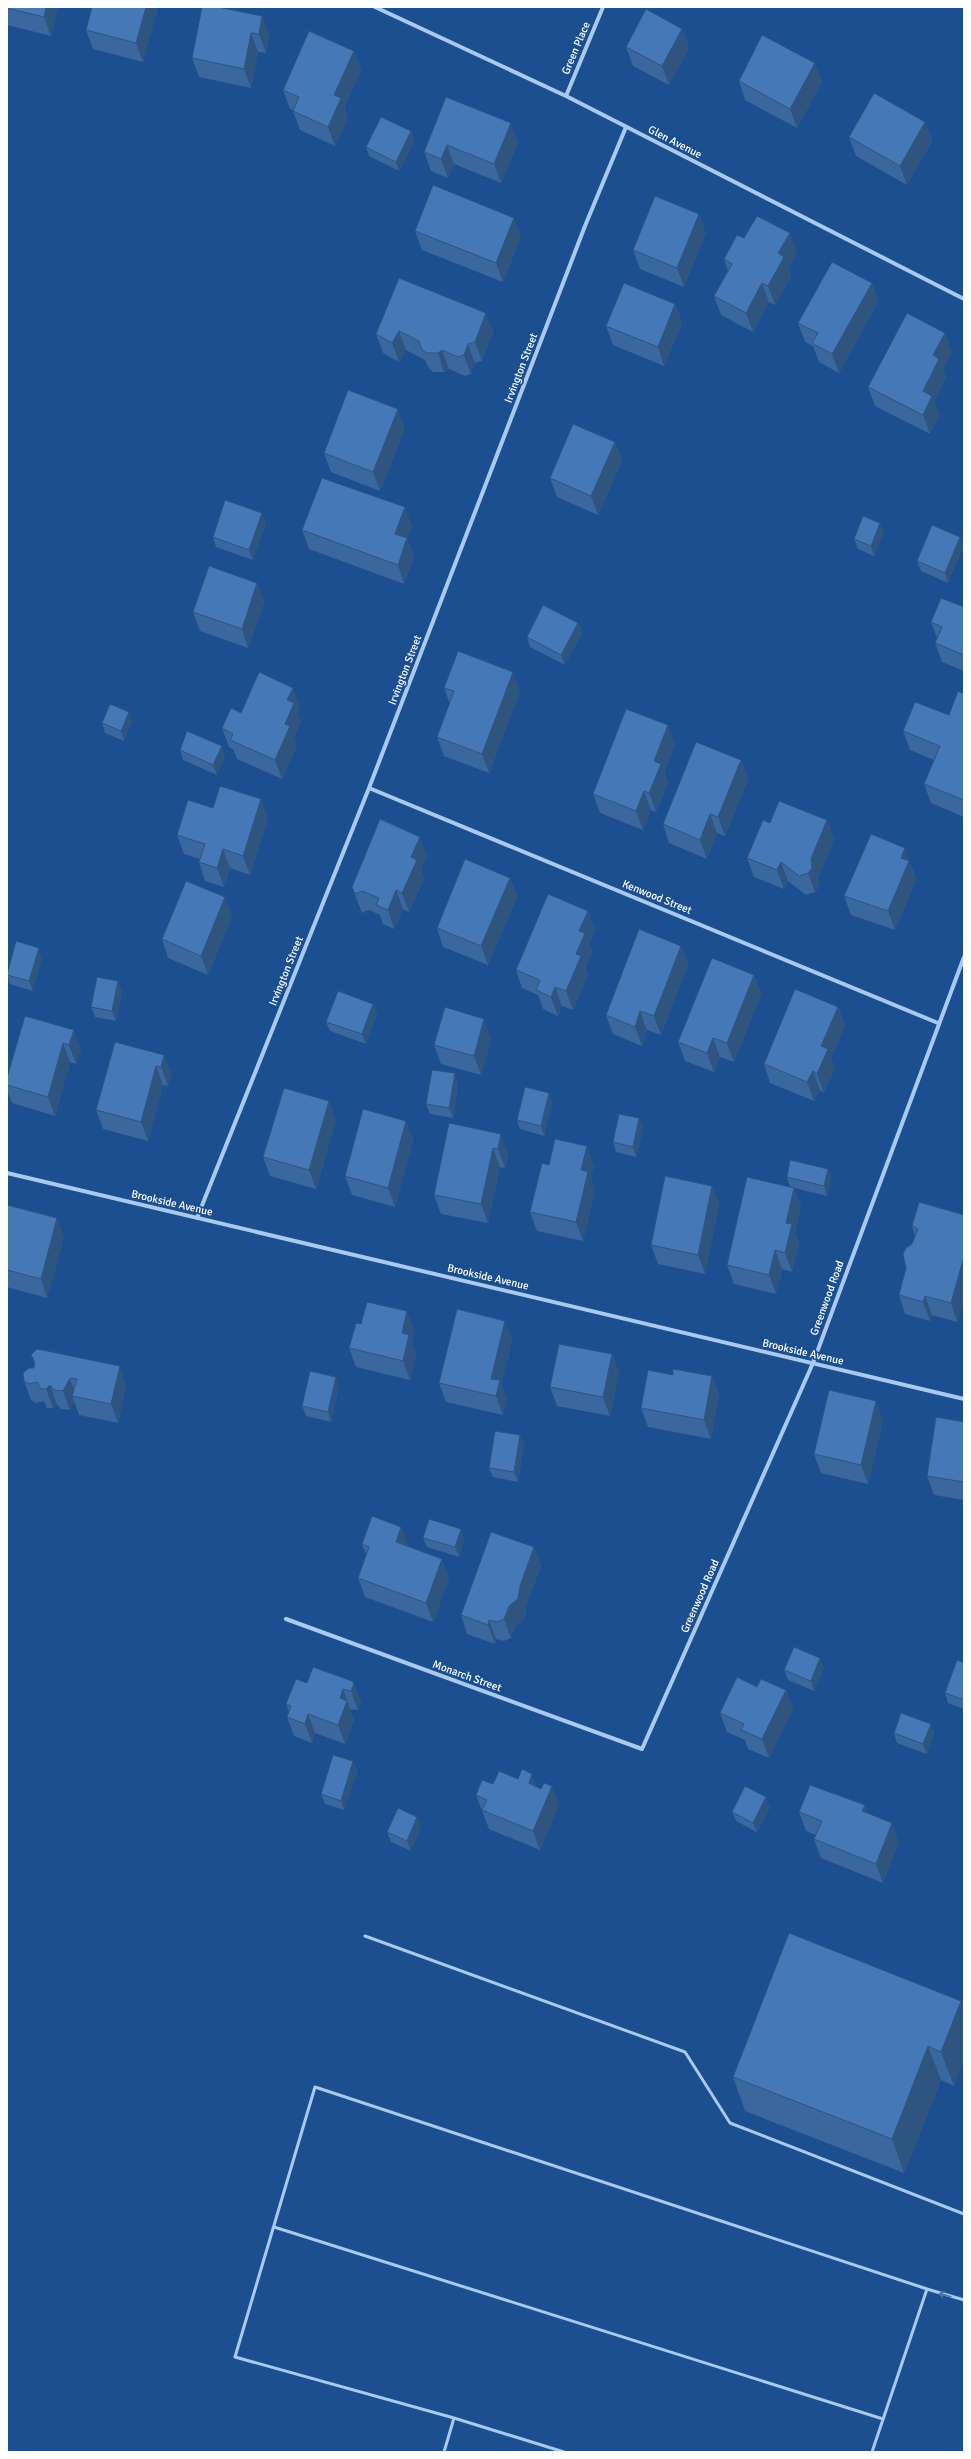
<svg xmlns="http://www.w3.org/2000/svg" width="971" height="2459" viewBox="0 0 971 2459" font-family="Signika,sans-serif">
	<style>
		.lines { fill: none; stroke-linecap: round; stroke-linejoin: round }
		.lane { stroke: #a9c9ee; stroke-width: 3 }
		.street { stroke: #a9c9ee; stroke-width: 4 }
		.wall { fill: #3a679d }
		.shaded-wall { fill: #305480 }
		.building { fill: #4478b7; stroke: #305480 }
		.oneway { stroke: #4674ac }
		.labels { text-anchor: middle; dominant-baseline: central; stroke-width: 3.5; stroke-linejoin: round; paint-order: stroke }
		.street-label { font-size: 11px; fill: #fff; stroke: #1b4f8f }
	</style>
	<rect width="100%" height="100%" fill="#1b4f8f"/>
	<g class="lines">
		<path class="lane" d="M365,1936L685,2052L730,2123L964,2214
			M274,2227L883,2419
			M927,2289L964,2300
			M454,2418L235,2357L315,2087L927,2289L872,2452
			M444,2452L454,2418L564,2452"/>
		<path class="street" d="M375,7L566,96L964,299
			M566,96L603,7
			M369,788L938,1023
			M7,1173L964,1399
			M197,1218L369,788L585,226L626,127
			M286,1619L642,1749L813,1363L964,957"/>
	</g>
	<path class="wall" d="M7,7H58L51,36L7,25Z
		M157,9L143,62L93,49L86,30Z
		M262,16L269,35L266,53L258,52L251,88L199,77L192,58Z
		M682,29L689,48L669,85L633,66L626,47Z
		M354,51L361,70L344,108L348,117L335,146L300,130L293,111V110L290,109L283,90Z
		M739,81L822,82L797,128L745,100Z
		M446,97L518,142L501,183L454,164L448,178L431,171L424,152Z
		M925,122L932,141L907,185L856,156L849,137Z
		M411,131L414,141L399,171L369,156L366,147Z
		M415,231L521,236L503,282L422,250Z
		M706,233L684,287L640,269L633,250Z
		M744,238L797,252L788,268L791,276L775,305L769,302L753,332L721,315L714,296L728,271L724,259Z
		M399,278L493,332L482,361L475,363L471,374L465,376L449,369L444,372H433L428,367L425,360L406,350L399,362L383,353L376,334Z
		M872,283L878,302L839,373L819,362L813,346L805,342L798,323Z
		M675,304L682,323L664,366L613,345L606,326Z
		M952,352L943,369L946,378L934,401L939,415L930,434L875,406L868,387Z
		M405,428L380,491L331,472L324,453Z
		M615,442L622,461L598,515L557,497L550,478Z
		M266,523L253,560L216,547L213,537Z
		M412,526L407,538L414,557L404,584L309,549L302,530Z
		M884,532L874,556L858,549L854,539Z
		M960,537L963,547L948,583L921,571L917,561Z
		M257,583L264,602L248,648L200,631L193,612Z
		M964,607V671L942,662L935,643L937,638L931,622Z
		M578,623L582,633L565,665L530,647L527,637Z
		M444,688L520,691L489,773L444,756L437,737L450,704Z
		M964,694V817L931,803L924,784L934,760L910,750L903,731L949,715Z
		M300,707L297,712L301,722L294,737L297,745L282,779L237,759L233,749L229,747L222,728L241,713Z
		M132,721L124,741L105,733L102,723Z
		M675,744L664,772L668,783L656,812L651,810L643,830L600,813L593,794Z
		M180,750L225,756L217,775L183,760Z
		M741,760L748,779L725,836L717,833L707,859L669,843L663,824Z
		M213,808L268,818L250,875L230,868L224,887L205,881L199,862L200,859L184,854L177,835Z
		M827,820L834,839L818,878L819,887L815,892L806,895L788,881L784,889L754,877L747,858L770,823Z
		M427,856L421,869L424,879L409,912L403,909L394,929L383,924L380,915L369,910L362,913L352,887Z
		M912,867L916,880L895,930L851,915L844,896Z
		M510,878L517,897L488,965L443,947L437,928Z
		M588,911L595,930L589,944L592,952L585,968L588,975L573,1010L562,1006L558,1016L543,1009L538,995L522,988L516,970Z
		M232,916L208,975L168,958L162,939Z
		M681,946L688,965L661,1035L647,1030L642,1046L613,1034L606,1015Z
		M42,958L33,991L10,984L7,974Z
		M754,975L761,994L734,1062L720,1057L714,1072L685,1061L678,1042Z
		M122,991L116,1021L95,1017L91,1007Z
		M373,1004L377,1014L366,1044L330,1031L326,1022Z
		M838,1007L845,1026L831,1058L835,1068L824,1093L820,1090L814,1101L770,1083L764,1064Z
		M25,1016L81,1049L76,1064L70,1062L55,1116L12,1103L7,1090V1078Z
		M491,1038L481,1075L441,1064L434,1045Z
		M164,1055L171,1074L168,1086L163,1085L148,1141L103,1129L96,1110Z
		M458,1083L453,1118L430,1114L426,1104Z
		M549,1093L552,1103L544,1136L520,1129L517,1120Z
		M639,1118L643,1128L636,1157L616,1152L613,1142Z
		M336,1120L316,1189L270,1176L263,1157Z
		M449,1123L508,1153L505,1168L500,1167L488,1223L441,1214L434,1195Z
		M413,1140L395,1207L352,1195L345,1176Z
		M549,1165H594L591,1179L595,1191L583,1241L537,1231L530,1212Z
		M828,1169L831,1178L827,1196L794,1188L801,1207L795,1233L799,1243L792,1272L782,1269L776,1294L734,1284L727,1265L790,1187L787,1177Z
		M712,1186L719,1205L705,1274L658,1264L651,1245Z
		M7,1205L64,1237L47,1298L7,1287Z
		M964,1215V1299L957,1322L932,1315L930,1321L905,1314L899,1295L912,1244L915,1236L912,1226Z
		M414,1330L412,1342L416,1354L410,1380L356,1367L349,1348Z
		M512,1340L501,1384L507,1399L503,1415L446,1402L439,1383Z
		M612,1354L619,1373L610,1416L557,1406L550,1387Z
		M31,1355L126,1385L118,1423L79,1415L74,1401L70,1410L61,1409L57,1404L53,1408H47L44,1401L36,1403L31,1400L24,1381L34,1368L35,1364Z
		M673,1375L712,1376L719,1395L711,1439L648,1427L641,1408Z
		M339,1386L331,1422L306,1416L302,1406Z
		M883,1420L868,1484L821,1473L814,1454Z
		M964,1422V1500L934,1495L927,1476Z
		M524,1444L518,1482L493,1477L489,1468Z
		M401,1527L408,1547L449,1578L433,1622L365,1597L358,1578L366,1555L362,1544Z
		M423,1538H464L459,1557L427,1547Z
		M534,1547L541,1566L526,1605L525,1618L516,1625L511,1638L504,1641L496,1639L495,1644L467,1634L461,1615Z
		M964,1663V1709L948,1703L945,1693Z
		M824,1668L814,1691L788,1680L784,1670Z
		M307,1683L354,1684L361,1703L358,1710L350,1709L354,1720L345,1744L315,1733L312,1743L294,1736L287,1717L289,1712L286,1704Z
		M757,1687L786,1690L793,1709L769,1758L748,1749L745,1740L727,1732L720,1713Z
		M931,1724L934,1733L927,1754L897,1743L894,1733Z
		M353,1761L357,1770L344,1810L325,1804L321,1794Z
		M493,1784L537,1787L559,1805L540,1850L489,1829L476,1795Z
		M770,1807L757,1832L736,1821L732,1812Z
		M799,1812L868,1813L899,1842L883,1883L821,1858L814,1839L816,1835L806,1831Z
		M421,1827L411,1851L391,1842L387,1832Z
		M961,2001L954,2086L941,2080L904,2173L745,2111L733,2077Z"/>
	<path class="shaded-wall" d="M46,7H58L51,36L44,17Z
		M146,7H156L157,9L143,62L136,43Z
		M262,16L269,35L266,53L259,34Z
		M682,29L689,48L669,85L662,66Z
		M251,33L258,52L251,88L244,69Z
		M354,51L361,70L344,108L348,117L335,146L328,127L334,95Z
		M815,63L822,82L797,128L790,109Z
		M925,122L932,141L907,185L900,166Z
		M511,123L518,142L501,183L494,164Z
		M411,131L414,141L399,171L396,162Z
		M447,145L454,164L448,178L441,159Z
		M699,214L706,233L684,287L677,268Z
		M514,218L521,236L503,282L496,263Z
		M790,233L797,252L788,268L791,276L775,305L768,286L778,253Z
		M762,283L769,302L753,332L746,313Z
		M872,283L878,302L839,373L832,354Z
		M675,304L682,323L664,366L658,347Z
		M486,313L493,332L482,361L475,342Z
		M399,331L406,350L399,362L392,343Z
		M945,333L952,352L943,369L946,378L934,401L939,415L930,434L923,415V391L933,355Z
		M468,344L475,363L471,374L464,355Z
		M442,350L449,369L444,372L438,353Z
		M398,409L405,428L380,491L373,472Z
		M615,442L622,461L598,515L591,496Z
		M405,507L412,526L407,538L414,557L404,584L398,565L395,534Z
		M262,513L266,523L253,560L249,550Z
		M880,523L884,532L874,556L871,546Z
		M960,537L963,547L948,583L945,573Z
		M257,583L264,602L248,648L242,629Z
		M578,623L582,633L565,665L561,655Z
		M513,672L520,691L489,773L482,754Z
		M293,688L300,707L297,712L301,722L294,737L297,745L282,779L275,760L285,724L287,700Z
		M129,712L132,721L124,741L121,731Z
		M668,725L675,744L664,772L668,783L656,812L649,793L654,761Z
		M222,746L225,756L217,775L213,765Z
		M741,760L748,779L725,836L718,817Z
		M644,791L651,810L643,830L636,811Z
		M261,799L268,818L250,875L243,856Z
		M710,814L717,833L707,859L700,840Z
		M827,820L834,839L818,878L819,887L815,892L808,873L811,859Z
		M420,837L427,856L421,869L424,879L409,912L402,893L411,857Z
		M905,848L916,880L895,930L888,911L901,858Z
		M223,849L230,868L224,887L217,868Z
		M781,862L788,881L784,889L777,870Z
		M510,878L517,897L488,965L481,946Z
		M396,890L403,909L394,929L388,910Z
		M225,897L232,916L208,975L201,956Z
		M588,911L595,930L589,944L592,952L585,968L588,975L573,1010L566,991L576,954L579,931Z
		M681,946L688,965L661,1035L654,1016Z
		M39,948L42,958L33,991L29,981Z
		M754,975L761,994L734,1062L727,1043Z
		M118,981L122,991L116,1021L112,1011Z
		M555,987L562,1006L558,1016L551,997Z
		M373,1004L377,1014L366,1044L362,1034Z
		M838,1007L845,1026L831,1058L835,1068L824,1093L817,1074L821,1046Z
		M640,1011L647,1030L642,1046L635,1027Z
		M484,1019L491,1038L481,1075L474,1056Z
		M74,1030L81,1049L76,1064L69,1045Z
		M713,1038L720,1057L714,1072L707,1053Z
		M63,1043L70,1062L55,1116L48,1097Z
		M164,1055L171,1074L168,1086L161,1067Z
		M156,1066L163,1085L148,1141L141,1122Z
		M813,1071L820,1090L814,1101L807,1082Z
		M455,1073L458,1083L453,1118L449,1108Z
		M549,1093L552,1103L544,1136L541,1126Z
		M329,1101L336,1120L316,1189L309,1170Z
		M639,1118L643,1128L636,1157L633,1147Z
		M406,1121L413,1140L395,1207L388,1188Z
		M501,1134L508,1153L505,1168L498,1149Z
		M587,1146L594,1165L591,1179L595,1191L583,1241L576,1222L581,1170Z
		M493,1148L500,1167L488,1223L481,1204Z
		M828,1169L831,1178L827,1196L824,1186Z
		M712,1186L719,1205L705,1274L698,1255Z
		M794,1188L801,1207L795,1233L799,1243L792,1272L785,1253L786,1223Z
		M57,1218L64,1237L47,1298L41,1279Z
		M775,1250L782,1269L776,1294L769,1275Z
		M964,1256V1299L957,1322L951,1303Z
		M925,1296L932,1315L930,1321L923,1302Z
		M407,1311L414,1330L412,1342L416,1354L410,1380L403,1361L402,1333Z
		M505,1321L512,1340L501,1384L507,1399L503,1415L496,1396L491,1379Z
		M612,1354L619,1373L610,1416L603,1397Z
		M120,1366L126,1385L118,1423L111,1404Z
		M712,1376L719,1395L711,1439L704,1420Z
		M336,1377L339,1386L331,1422L328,1412Z
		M70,1378L76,1397L72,1396L74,1401L70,1410L63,1391Z
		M50,1385L57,1404L53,1408L46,1389Z
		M876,1401L883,1420L868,1484L861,1465Z
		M520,1435L524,1444L518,1482L514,1472Z
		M401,1527L408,1546L403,1561L396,1542Z
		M461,1529L464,1538L459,1557L455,1547Z
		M534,1547L541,1566L526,1605L525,1618L516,1625L511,1638L504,1619L520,1586Z
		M442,1559L449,1578L433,1622L426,1603Z
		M489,1620L496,1639L495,1644L488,1625Z
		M820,1658L824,1668L814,1691L811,1681Z
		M354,1684L361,1703L358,1710L351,1691Z
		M343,1689L354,1720L345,1744L338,1725L340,1698Z
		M786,1690L793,1709L769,1758L762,1739Z
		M308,1714L315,1733L312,1743L305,1724Z
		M931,1724L934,1733L927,1754L923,1744Z
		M353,1761L357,1770L344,1810L341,1801Z
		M532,1774L539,1793L529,1783Z
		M552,1786L559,1805L540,1850L533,1831Z
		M766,1797L770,1807L757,1832L753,1823Z
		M865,1805L872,1824L862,1811Z
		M417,1817L421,1827L411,1851L407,1841Z
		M892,1823L899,1842L883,1883L876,1864Z
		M961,2001L964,2008V2059L954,2086L941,2052Z
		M928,2046L941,2080L904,2173L892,2139Z"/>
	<path class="building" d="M7,7H46L44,17L7,8Z
		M92,7H146L136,43L86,30Z
		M202,7H218L262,16L259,34L251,33L244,69L192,58Z
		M646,9L682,29L662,66L626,47Z
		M309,31L354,51L334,95L341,98L328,127L293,111L299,97L283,90Z
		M762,35L815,63L790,109L739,81Z
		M874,93L925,122L900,166L849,137Z
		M446,97L511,123L494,164L447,145L441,159L424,152Z
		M381,117L411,131L396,162L366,147Z
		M433,185L514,218L496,263L415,231Z
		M655,196L699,214L677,268L633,250Z
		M757,216L790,233L778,253L784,257L768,286L762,283L746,313L714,296L732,264L724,259L737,235L744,238Z
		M832,262L872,283L832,354L812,343L818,333L798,323Z
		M399,278L486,313L475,342L468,344L464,355L458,357L442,350L438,353H426L421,348L419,341L399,331L392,343L376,334Z
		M624,283L675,304L658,347L606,326Z
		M907,313L945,333L933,355L939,359L923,391L932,396L923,415L868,387Z
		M348,390L398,409L373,472L324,453Z
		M573,424L615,442L591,496L550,478Z
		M322,478L405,507L395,534L407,538L398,565L302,530Z
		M225,500L262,513L249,550L213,537Z
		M863,516L880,523L871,546L854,539Z
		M932,525L960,537L945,573L917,561Z
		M209,566L257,583L242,629L193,612Z
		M941,598L964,607V655L935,643L942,627L931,622Z
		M543,605L578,623L561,655L527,637Z
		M458,651L513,672L482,754L437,737L454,691L444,688Z
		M259,672L293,688L287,700L294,703L285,724L290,726L275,760L230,740L233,734L222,728L231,708L241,713Z
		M958,691L964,694V800L924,784L940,746L903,731L915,702L949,715Z
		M110,704L129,712L121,731L102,723Z
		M626,709L668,725L654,761L661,764L649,793L644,791L636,811L593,794Z
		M187,731L222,746L213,765L180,750Z
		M696,742L741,760L718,817L710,814L700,840L663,824Z
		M220,786L261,799L243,856L223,849L217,868L199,862L205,844L177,835L188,800L213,808Z
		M779,801L827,820L811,859L812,868L808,873L799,876L781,862L777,870L747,858L763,820L770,823Z
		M380,819L420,837L411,857L417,860L402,893L396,890L388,910L376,905L379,898L362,891L355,894L352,887Z
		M871,834L905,848L901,858L909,861L888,911L844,896Z
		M465,859L510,878L481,946L437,928Z
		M186,881L225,897L201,956L162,939Z
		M548,894L588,911L579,931L585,933L576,954L581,956L566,991L555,987L551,997L536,990L540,980L516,970Z
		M639,929L681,946L654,1016L640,1011L635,1027L606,1015Z
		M16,941L39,948L29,981L7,975Z
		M712,958L754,975L727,1043L713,1038L707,1053L678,1042Z
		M97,977L118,981L112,1011L91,1007Z
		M795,989L838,1007L821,1046L828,1049L817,1074L813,1071L807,1082L764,1064Z
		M338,991L373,1004L362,1034L326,1022Z
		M445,1007L484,1019L474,1056L434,1045Z
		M25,1016L74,1030L69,1045L63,1043L48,1097L7,1085V1078Z
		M115,1042L164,1055L161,1067L156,1066L141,1122L96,1110Z
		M432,1070L455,1073L449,1108L426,1104Z
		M525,1087L549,1093L541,1126L517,1120Z
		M284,1088L329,1101L309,1170L263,1157Z
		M363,1109L406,1121L388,1188L345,1176Z
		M619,1114L639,1118L633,1147L613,1142Z
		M449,1123L501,1134L498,1149L493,1148L481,1204L434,1195Z
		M555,1139L587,1146L581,1170L588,1172L576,1222L530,1212L542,1163L549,1165Z
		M790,1160L828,1169L824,1186L787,1177Z
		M665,1176L712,1186L698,1255L651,1245Z
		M747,1177L794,1188L786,1223L792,1224L785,1253L775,1250L769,1275L727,1265Z
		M919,1202L964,1215V1256L951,1303L925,1296L923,1302L899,1295L906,1268L903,1254L906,1248L912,1244L918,1229L912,1226Z
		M7,1205L57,1218L41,1279L7,1270Z
		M367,1302L407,1311L402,1333L409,1335L403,1361L349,1348L356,1323L361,1324Z
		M457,1309L505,1321L491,1379L500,1380L496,1396L439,1383Z
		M559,1344L612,1354L603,1397L550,1387Z
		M37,1349L120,1366L111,1404L72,1396L77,1379L70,1378L63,1391L54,1390L50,1385L46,1389H41L37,1382L29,1384L24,1381L23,1373L29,1368H34L35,1362L31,1355Z
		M673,1369L712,1376L704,1420L641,1408L648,1370L673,1375Z
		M310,1371L336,1377L328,1412L302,1406Z
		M829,1390L876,1401L861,1465L814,1454Z
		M936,1417L964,1422V1482L927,1476Z
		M495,1431L520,1435L514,1472L489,1468Z
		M372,1516L401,1527L396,1542L442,1559L426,1603L358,1578L369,1547L362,1544Z
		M429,1519L461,1529L455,1547L423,1538Z
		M491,1532L534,1547L520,1586L518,1599L509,1606L504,1619L497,1622L489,1620L488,1625L461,1615Z
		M794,1647L820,1658L811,1681L784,1670Z
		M957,1660L964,1663V1700L945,1693Z
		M313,1667L352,1681L354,1684L351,1691L343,1689L340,1698L347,1701L338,1725L308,1714L305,1724L287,1717L291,1706L286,1704L296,1679L307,1683Z
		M737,1677L757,1687L761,1679L786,1690L762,1739L741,1730L744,1724L720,1713Z
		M901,1713L931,1724L923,1744L894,1733Z
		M333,1755L353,1761L341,1801L321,1794Z
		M522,1769L532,1774L529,1783L541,1789L544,1783L552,1786L533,1831L482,1810L487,1800L476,1795L482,1780L493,1784L499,1771L518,1779Z
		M810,1785L865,1805L862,1811L892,1823L876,1864L814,1839L822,1821L799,1812Z
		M745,1786L766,1797L753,1823L732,1812Z
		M398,1808L417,1817L407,1841L387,1832Z
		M789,1933L961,2001L941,2052L928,2046L892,2139L733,2077Z"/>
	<defs><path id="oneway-shaft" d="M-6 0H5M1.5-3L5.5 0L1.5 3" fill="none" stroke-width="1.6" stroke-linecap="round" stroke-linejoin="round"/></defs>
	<use class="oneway" href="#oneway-shaft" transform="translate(945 2295) rotate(-164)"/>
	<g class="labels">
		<g class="street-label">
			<text transform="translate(576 48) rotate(-67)">Green Place</text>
			<text transform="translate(675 142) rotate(27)">Glen Avenue</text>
			<text transform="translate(521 368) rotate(-69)">Irvington Street</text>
			<text transform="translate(405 670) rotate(-69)">Irvington Street</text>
			<text transform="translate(657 897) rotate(22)">Kenwood Street</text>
			<text transform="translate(286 971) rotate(-68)">Irvington Street</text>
			<text transform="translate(172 1203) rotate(13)">Brookside Avenue</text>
			<text transform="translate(488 1277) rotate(13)">Brookside Avenue</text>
			<text transform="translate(827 1298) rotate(-70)">Greenwood Road</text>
			<text transform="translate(803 1352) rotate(13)">Brookside Avenue</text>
			<text transform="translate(700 1596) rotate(-66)">Greenwood Road</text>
			<text transform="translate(467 1676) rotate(20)">Monarch Street</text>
		</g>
	</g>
	<rect width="971" height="2459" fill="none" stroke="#ffffff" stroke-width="16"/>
</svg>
